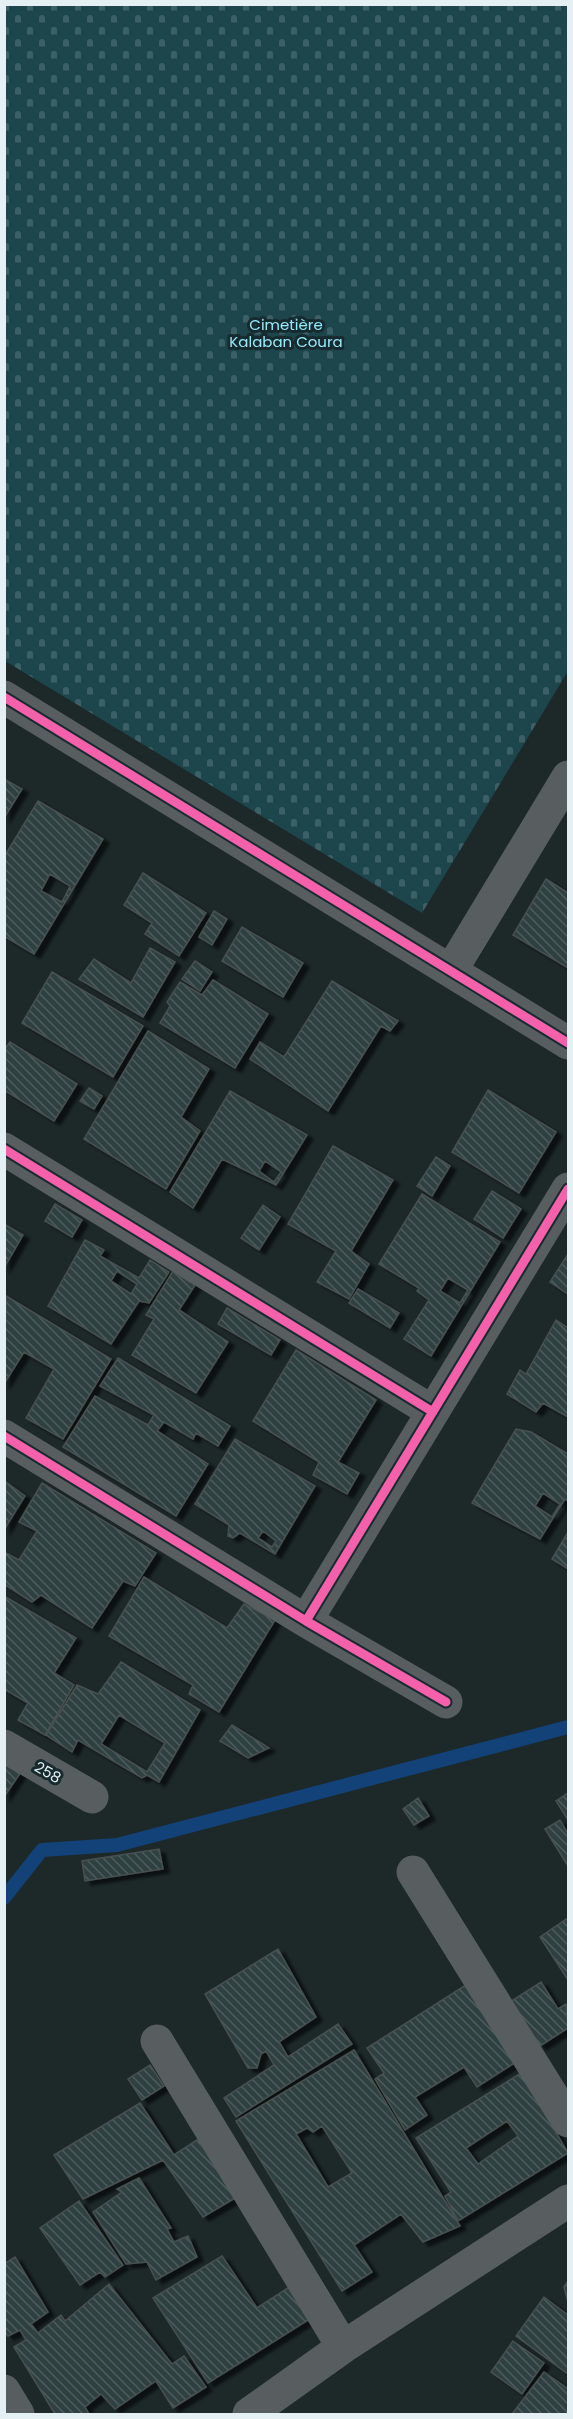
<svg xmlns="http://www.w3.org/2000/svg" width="573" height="2419" viewBox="0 0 573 2419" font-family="Poppins,sans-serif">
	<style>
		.cemetery { fill: url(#cemetery-stones) }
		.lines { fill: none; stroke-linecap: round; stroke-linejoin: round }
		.stream { stroke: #134278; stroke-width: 14 }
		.building { fill: url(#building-back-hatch); stroke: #475050; stroke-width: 1.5; fill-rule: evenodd; filter: url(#shadow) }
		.minor { stroke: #585e5f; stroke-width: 33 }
		.cycleway-casing { stroke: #172b2f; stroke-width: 13 }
		.cycleway { stroke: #f560ab; stroke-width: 9 }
		.labels { text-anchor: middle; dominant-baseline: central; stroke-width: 6; stroke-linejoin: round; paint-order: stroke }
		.park-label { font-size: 15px; fill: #96eafd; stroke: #172b2f }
		.street-label { font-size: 15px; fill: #e4f0f3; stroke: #172b2f }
	</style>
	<defs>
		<pattern id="cemetery-stones" width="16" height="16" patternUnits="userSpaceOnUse" patternTransform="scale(1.5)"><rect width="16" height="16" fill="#1c454c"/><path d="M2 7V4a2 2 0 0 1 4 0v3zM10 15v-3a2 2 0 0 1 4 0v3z" fill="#3d6066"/></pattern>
		<pattern id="building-back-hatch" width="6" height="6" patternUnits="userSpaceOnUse" patternTransform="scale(1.5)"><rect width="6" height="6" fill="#2f4041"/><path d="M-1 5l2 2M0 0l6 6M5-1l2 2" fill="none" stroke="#4d5c5d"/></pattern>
		<filter id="shadow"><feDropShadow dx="6" dy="4" stdDeviation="1.5" flood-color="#0009"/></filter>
	</defs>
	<rect width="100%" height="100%" fill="#1d2829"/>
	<path class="cemetery" d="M4,5H568V671L422,913L5,661Z"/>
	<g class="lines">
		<path class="stream" d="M4,1898L42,1850L117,1845L568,1727"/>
	</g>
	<path class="building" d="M4,779L22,789L4,818Z
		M38,801L103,839L34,954L4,936V857ZM50,874L70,886L62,902L41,891Z
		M143,873L206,913L179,956L145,934L152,923L124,905Z
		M546,879L568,893V968L513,935Z
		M214,911L227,919L212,945L199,937Z
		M242,927L303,963L283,997L222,961Z
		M150,948L175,962L143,1017L79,979L94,959L131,983Z
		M195,961L212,972L200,991L182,979Z
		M52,972L143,1026L113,1077L22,1023Z
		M213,980L268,1014L235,1068L160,1023L170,1006L167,1002L180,982L202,995Z
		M332,981L398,1021L390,1031L381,1026L328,1111L250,1059L260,1042L284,1057Z
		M148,1031L209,1069L181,1117L200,1131L166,1189L84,1139Z
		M10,1042L77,1084L54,1121L4,1090V1050Z
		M89,1088L102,1096L94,1109L80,1101Z
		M488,1090L556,1132L519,1193L452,1152Z
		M230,1091L307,1135L276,1185L222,1159L193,1208L170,1192ZM265,1161L281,1172L274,1182L259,1171Z
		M333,1146L393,1180L351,1251L369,1264L349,1299L317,1282L336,1251L288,1224Z
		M436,1157L450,1166L432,1196L417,1186Z
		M492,1191L521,1209L503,1238L474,1219Z
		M422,1194L500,1242L431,1356L404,1339L429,1300L417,1291L419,1288L379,1264ZM448,1278L468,1290L460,1303L440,1291Z
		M55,1204L82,1220L72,1237L45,1221Z
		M263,1205L280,1217L259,1250L241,1238Z
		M4,1224L23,1235L4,1268Z
		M85,1240L104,1250L100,1256L139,1278L150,1260L169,1272L149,1303L139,1301L111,1344L48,1306ZM117,1271L137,1284L131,1294L111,1281Z
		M568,1254V1294L550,1282Z
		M173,1271L195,1285L179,1310L228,1342L196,1393L132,1355L154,1319L146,1315Z
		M358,1289L399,1313L390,1328L349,1303Z
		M6,1296L111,1359L63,1439L26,1418L54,1369L24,1352L4,1384Z
		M227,1308L280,1340L271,1355L218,1324Z
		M556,1320L568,1328V1417L543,1403L536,1412L507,1394L520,1370L526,1374Z
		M296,1350L376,1400L338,1462L359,1473L347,1494L313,1475L319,1462L253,1421Z
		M118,1358L230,1426L218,1446L196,1433L193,1439L164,1422L157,1431L208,1464L176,1516L63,1447L95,1396L148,1425L154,1415L100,1386Z
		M516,1429L531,1432L568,1454V1501L565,1499L540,1539L472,1503ZM543,1493L560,1504L552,1517L535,1506Z
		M235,1439L315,1486L275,1554L240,1533L233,1538L228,1536L229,1525L195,1504ZM263,1531L276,1541L272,1547L258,1538Z
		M6,1482L25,1496L4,1530V1483Z
		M42,1483L156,1553L135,1586L123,1581L92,1628L41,1595L32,1602L4,1584V1552L19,1560L37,1531L19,1522Z
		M568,1532V1569L552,1559Z
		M144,1577L227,1628L244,1604L275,1620L219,1712L189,1694L193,1685L109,1636Z
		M4,1596L76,1638L54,1673L74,1685L45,1735L18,1720L28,1703L4,1689Z
		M121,1662L200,1710L159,1782L147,1775L142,1778L78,1740L72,1752L46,1735L77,1685L98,1694ZM119,1715L165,1743L147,1772L101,1744Z
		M232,1725L269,1748L248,1758L220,1741Z
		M4,1758L21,1772L4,1797Z
		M568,1793V1820L556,1801Z
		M418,1798L429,1816L414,1825L403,1809Z
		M560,1820L568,1834V1866L545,1829Z
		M159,1849L163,1869L85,1881L82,1861Z
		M568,1918V1980L540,1937Z
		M278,1949L316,2017L279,2042L288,2057L338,2024L352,2044L236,2117L224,2098L274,2065L266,2051L261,2054L257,2068H248L205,1994Z
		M472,1981L519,2060L477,2087L464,2067L415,2097L427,2115L405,2130L375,2079L384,2073L367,2048Z
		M541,1982L558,2009L566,2004L568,2028L540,2046L510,2002Z
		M354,2050L460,2226L423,2242L401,2214L354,2245L372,2272L342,2291L236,2121ZM322,2126L352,2173L328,2187L296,2134L307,2128L313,2132Z
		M150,2065L164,2086L142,2100L128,2079Z
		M521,2073L568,2153L458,2221L445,2196L451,2192L416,2138ZM507,2121L518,2136L478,2164L466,2148Z
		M140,2103L174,2155L203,2136L242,2194L203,2217L163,2160L83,2199L54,2155Z
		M139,2178L171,2228L167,2229L174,2242L188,2236L197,2257L156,2280L147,2262L126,2264L93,2212L122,2192L117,2189Z
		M79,2201L123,2265L105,2277L100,2272L80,2285L40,2228Z
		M222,2256L257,2308L297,2282L316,2315L208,2383L153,2298Z
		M15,2257L48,2312L31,2324L38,2333L61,2315L65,2321L109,2284L172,2364L184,2356L206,2387L173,2408L156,2381L115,2409L101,2394L85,2407L89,2414H55L14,2347L26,2340L20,2330L8,2336L4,2331V2264Z
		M568,2281V2302L564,2287Z
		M544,2297L568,2315V2374L516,2336Z
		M513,2341L544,2363L522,2394L491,2372Z
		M544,2372L568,2389V2414H512Z"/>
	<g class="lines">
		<path class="minor" d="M4,697L568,1043
			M452,969L568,777
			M4,1149L433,1412
			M4,1436L306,1621L446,1702
			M306,1621L568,1189
			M4,1746L92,1797
			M413,1872L568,2121
			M157,2041L343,2347
			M4,2391L18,2414
			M249,2414L343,2347L568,2201"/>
		<defs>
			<path id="cycleway" d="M4,697L568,1043
				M4,1149L433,1412
				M4,1436L306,1621L446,1702
				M306,1621L568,1189"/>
		</defs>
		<use href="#cycleway" class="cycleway-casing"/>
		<use href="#cycleway" class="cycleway"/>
	</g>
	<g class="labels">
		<g class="park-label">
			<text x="286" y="324">Cimetière<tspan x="286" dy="17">Kalaban Coura</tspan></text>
		</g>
		<g class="street-label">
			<text transform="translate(48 1772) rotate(30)">258</text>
		</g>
	</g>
	<rect width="573" height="2419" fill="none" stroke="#e4f0f3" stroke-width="12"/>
</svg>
